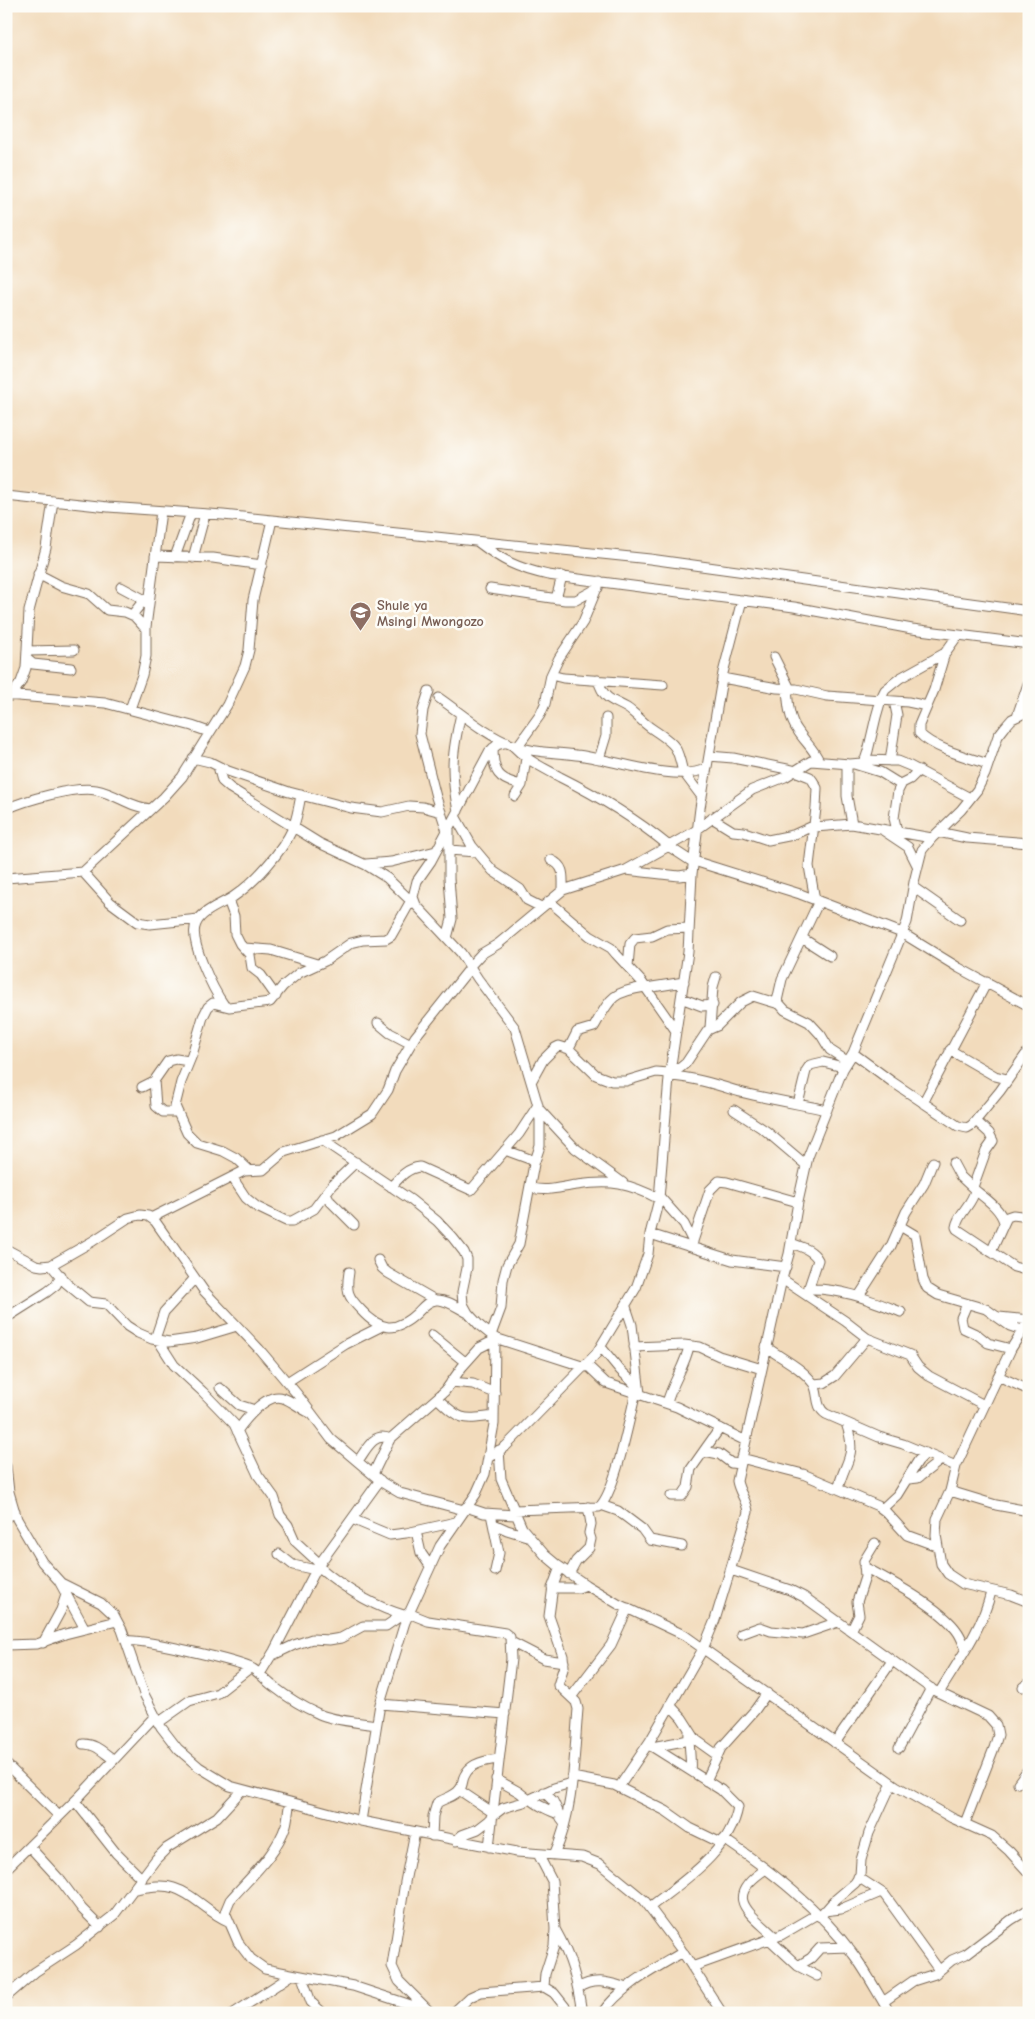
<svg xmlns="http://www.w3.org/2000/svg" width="1035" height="2019" viewBox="0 0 1035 2019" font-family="'Comic Neue',sans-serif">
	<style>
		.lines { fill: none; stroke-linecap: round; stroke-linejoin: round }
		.street-casing { stroke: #7b6855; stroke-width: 11 }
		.street { stroke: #fff; stroke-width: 9 }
		.labels { text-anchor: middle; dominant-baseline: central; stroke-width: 5; stroke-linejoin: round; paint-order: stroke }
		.education-label { font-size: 14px; font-weight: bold; fill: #785e54; stroke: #fdfcf7; text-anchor: start }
	</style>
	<rect width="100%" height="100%" fill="#fdfcf7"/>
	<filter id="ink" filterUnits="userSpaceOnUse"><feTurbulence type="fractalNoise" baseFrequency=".02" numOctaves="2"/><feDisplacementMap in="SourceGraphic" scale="10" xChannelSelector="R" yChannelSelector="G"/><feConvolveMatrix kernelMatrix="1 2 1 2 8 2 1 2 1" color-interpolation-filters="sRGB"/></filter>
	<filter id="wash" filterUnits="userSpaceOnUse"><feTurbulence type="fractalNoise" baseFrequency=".0096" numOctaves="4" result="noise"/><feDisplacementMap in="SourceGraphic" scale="20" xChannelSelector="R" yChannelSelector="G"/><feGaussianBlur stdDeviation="1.12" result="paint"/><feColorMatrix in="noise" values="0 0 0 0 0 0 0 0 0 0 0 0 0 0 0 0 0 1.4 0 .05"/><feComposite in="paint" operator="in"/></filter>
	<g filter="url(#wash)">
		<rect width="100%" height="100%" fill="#f2dbbc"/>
	</g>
	<g filter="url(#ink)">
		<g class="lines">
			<defs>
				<path id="street" d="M6,496L108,507L223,515L650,559L1029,611
					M478,542C503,561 517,568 548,575L794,607L912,629L1029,644
					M155,556L213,558L262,565
					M175,557L191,513
					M193,558L205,514
					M38,574L61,586L89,594L107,610L125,612L134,616L146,629
					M121,587L149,602
					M490,589L565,600H576L598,588
					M556,599L562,576
					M132,615L144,600
					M27,651L74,650
					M945,653L934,690L919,725V733C932,748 969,758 988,764
					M774,657L790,689
					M27,659L33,664L71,668
					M551,675L563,678L663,685
					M722,678L777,688L796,689L827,696L908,702L927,706
					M598,680C604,700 611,699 627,708C636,714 642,722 651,728C674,744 677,743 683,773
					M787,688C788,703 789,719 798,731C805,742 814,749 819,761
					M429,691L423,710L420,734L436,797L447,831
					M6,695L105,703L192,726L209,732
					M11,696L21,682L26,668L29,611L46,548L53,501
					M439,698C462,714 486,735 512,745C533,753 554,752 576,755C610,758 677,784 707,768
					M130,709L142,675L146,656V627L161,511
					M1017,716L1029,681
					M512,745C526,760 542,767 560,777C598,796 636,819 669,846
					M517,747L540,715L545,704L551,675L559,658L583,622L600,581
					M493,748C493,772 498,780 522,785
					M709,756L733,758L792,770L810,777L813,781L817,788L816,808L809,866L815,900
					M193,758L210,762L228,771L289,792L351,808L382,812L409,806L423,807L441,812
					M599,759L606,736V718
					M865,760L898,761L910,766L970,798
					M890,761L897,715L894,701
					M847,764V796L852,824
					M854,764L880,772L901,785
					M218,766L222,781L230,788L319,843L366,865L387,878L411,901
					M684,773L702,797
					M515,796L522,785L526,758
					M6,809C26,800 75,786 96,790C117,794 129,807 151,809
					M458,811C450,771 452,753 461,714
					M455,816L472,846L493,871L520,889L527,900L541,907
					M712,818L733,831L744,832L768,840L793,835L815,825
					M815,827L852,824L932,838
					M884,831L908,847L917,865
					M897,831L894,818L898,791L902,783L910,779L919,770
					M938,832L967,838L1029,843
					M668,846L694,863
					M449,850L476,852
					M551,860C565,866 563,876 563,890
					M694,861L800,894L902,933L959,968L1029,1006
					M366,864L391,862L436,851
					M626,870L679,876L692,874
					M83,872L110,902L137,922L150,924L199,919
					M6,878L83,872L164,797L182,777L227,705L245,666L249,650L253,600L272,520
					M913,887L960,920
					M228,900L234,916L235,934L240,944L250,955L252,968L261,975L276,996
					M549,901L590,936L611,948L616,954L641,981L676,1031
					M819,901L782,979L777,1001L785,1010L809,1022L821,1035L830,1050L847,1061
					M447,938L452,919L449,878V829
					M802,938L830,956
					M244,948L271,950L317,964
					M628,966L630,944L635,938L652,936L667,929L689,928
					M469,967L481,954L498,944L563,890L626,870L692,833L752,790L785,777L811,761L850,764L862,763L865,760L868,751L876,717L882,696L885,690L900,678L945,653L958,635
					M646,988L684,982
					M681,998L702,1006L713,1005
					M224,1005C214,991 188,940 196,924C201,911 222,904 233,897C254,883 282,852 293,828C297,818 299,806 301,795
					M378,1023L390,1033L411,1044
					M710,1028L713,987L716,977
					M569,1048L577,1032L594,1027C610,999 611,992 645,987
					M950,1050L995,1076L1007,1079
					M853,1053L891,1081L958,1126L967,1128L972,1125L1000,1091L1029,1050
					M670,1070L680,1068L686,1063L708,1030L717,1026L741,1002L753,996L779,1004
					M669,1076C693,1077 717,1085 740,1092C769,1099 798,1104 827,1110
					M532,1080L543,1060L555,1048L559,1046L569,1049L596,1075L612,1081H626L656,1072L669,1073
					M154,1081L156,1106L163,1112H177
					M142,1087L154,1081L168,1061L176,1059L189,1061
					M923,1103L987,982
					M798,1104L806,1071L810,1065L823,1062L843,1067
					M538,1108L575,1148L623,1183
					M734,1110L766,1131L806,1165
					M322,1140L411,1200L437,1221L453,1238L464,1252L467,1259V1268L462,1292L463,1304L468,1313L480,1326L495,1338L585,1367
					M505,1150L535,1161
					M953,1163L960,1176L975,1190C973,1204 958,1213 956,1227L957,1229L1014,1267L1029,1271
					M249,1170L236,1158L223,1151L197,1143L187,1133L175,1106L181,1082L192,1055L203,1017L208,1007L213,1003L229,1007L270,1002L283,986L299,973L325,961L351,943L363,940L386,939L391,936L413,897
					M232,1177L246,1198L257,1207L286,1221H292L314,1209L332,1185L356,1162
					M391,1187C399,1178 407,1168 420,1167L471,1190L519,1134L538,1105
					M973,1187L986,1151L993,1141L989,1133L976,1121
					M531,1188C548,1192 560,1187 577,1185C611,1180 629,1183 659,1199
					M975,1190C986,1199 1000,1208 1004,1222
					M326,1193L330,1201L354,1225
					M659,1196L684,1224L693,1242
					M151,1218L244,1171L263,1170L284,1152L336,1136L372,1114L388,1090L395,1071L415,1037L470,968
					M900,1226L915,1235L923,1279L927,1288L938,1295L986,1309L1010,1326L1022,1330
					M650,1234L732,1260L786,1267
					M693,1241L710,1190L719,1181L727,1182L798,1202
					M791,1243C802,1247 813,1250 818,1260L807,1293
					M6,1249L36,1265L42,1266L51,1265L93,1241L128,1218L140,1215L148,1216L155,1221L204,1291L259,1349L297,1394L331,1439L383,1483L400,1493L464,1510
					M991,1252L1007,1217L1013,1215L1029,1217
					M378,1260L382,1268L388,1273L435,1300
					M51,1265L66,1283L89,1302L106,1304L127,1326L138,1333L152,1339L169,1342L197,1338L237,1326
					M349,1272C346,1291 347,1296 361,1310C380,1331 396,1333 417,1313C422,1308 427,1301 436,1300C447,1299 458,1308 468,1313
					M782,1279L845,1321L867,1338L910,1355L918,1367L929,1376L984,1405
					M809,1289C842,1288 870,1300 901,1312
					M859,1296L891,1246L906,1212L924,1184L933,1162
					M967,1304L961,1318L963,1328L978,1335L988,1343L1011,1349
					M626,1307L632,1325L640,1394
					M999,1317L1029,1320
					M6,1318L47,1292L56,1285L61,1275
					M1029,1320L1011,1349L956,1466L950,1491L937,1519L936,1535L941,1564L948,1574L963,1584L1011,1595L1029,1602
					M432,1335L465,1362
					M491,1335L501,1308L503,1280L507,1265L519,1244L534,1164L540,1146V1120L537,1102L515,1028L478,979L461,953L416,905L413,897L417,881L431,861L489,752L497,745L507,742
					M155,1339L164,1312L195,1278
					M158,1340L174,1365L203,1392L234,1424L258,1475L274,1497L280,1515L288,1525L295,1541L320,1564
					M601,1347L620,1370L639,1388
					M634,1347L684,1345L700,1347L719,1356L762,1369
					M766,1347C781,1358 801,1367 813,1383C820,1393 814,1406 826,1414L879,1437L903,1444L956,1466
					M587,1365L606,1383L677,1407L746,1441
					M998,1376L1029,1390
					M287,1382L346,1344L382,1326
					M451,1382L473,1384L495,1393
					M814,1384L824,1383L835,1376L867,1338
					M220,1388L239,1405L255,1410
					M438,1399C461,1421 462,1420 494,1416
					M667,1403C672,1383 686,1364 689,1346
					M237,1431C245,1420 267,1392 283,1398C292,1401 301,1409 310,1413
					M499,1450L501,1479L522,1528L545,1555L557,1565L586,1585L618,1604L684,1635L896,1786L952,1818L992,1836L1009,1851L1029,1873
					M704,1451L719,1454L731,1463L740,1464
					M488,1458L506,1446L596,1354L636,1288L648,1254L650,1234L659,1199L669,1078L688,952L692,874L700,808L723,673L742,600
					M741,1458L803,1474L878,1506L886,1512L907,1535L937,1546
					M358,1461C366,1450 374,1431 390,1439
					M6,1466L9,1492L17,1519L42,1562L61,1583L101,1603L114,1615L122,1630L144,1694L161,1727L178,1749L199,1767L230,1786L361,1821L517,1852L582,1857L600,1864L644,1900L680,1948L722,2013
					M373,1474L390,1439L445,1391L462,1367L479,1348L495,1340
					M909,1479L918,1478L941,1460
					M838,1489C845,1459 858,1458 846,1423
					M950,1491L996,1505L1029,1511
					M671,1496H682L688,1487L691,1469L720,1428
					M601,1505L618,1511L642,1529L650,1540L682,1546
					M466,1507L484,1513L515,1515
					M882,1509L897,1495L918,1461L926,1453
					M514,1510L599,1507C615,1494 630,1415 636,1392
					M491,1514L499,1553L495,1571
					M6,1518L15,1511
					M352,1519L390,1535L406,1533L456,1522
					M494,1524L507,1530L530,1537
					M416,1531L421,1553L430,1566
					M279,1554L293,1565L316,1570
					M318,1566C345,1589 373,1607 407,1616
					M864,1567C889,1580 941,1608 957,1631C961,1636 963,1643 966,1649
					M731,1570L790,1590L804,1597L933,1690L988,1716L996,1725L998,1735L994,1748L965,1823
					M569,1574L576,1561L589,1548L591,1539L589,1533L591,1524L588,1507
					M59,1581L85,1629
					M552,1588H578L586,1585
					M408,1613L428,1621L505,1633L510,1637L511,1659L489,1847
					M851,1631L859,1615L857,1602L865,1577L864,1561L875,1543
					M741,1634L760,1627L771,1631L803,1634L838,1622
					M126,1641C140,1638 239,1661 253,1669C261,1674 266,1681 273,1686C287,1697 303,1707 319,1714C334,1721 359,1722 376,1725
					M511,1642L544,1659L564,1662
					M43,1643L61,1610L66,1595
					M6,1645L37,1644L65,1634L117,1621
					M271,1656L294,1645L312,1639L329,1640L341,1638L363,1626H386L402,1615
					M260,1674L274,1651L318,1566L380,1480
					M1023,1687L1029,1683
					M939,1693C959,1660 982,1629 991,1592
					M572,1696L611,1645L628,1608
					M380,1704L505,1714
					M670,1705L682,1718L696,1740L717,1755
					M158,1723L189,1701L218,1693L250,1668
					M689,1731C688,1741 692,1765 690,1770
					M835,1743L892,1661
					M83,1744C95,1743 104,1753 114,1760
					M648,1744L721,1790L738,1807C730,1852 683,1881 650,1907
					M652,1747L689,1740
					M899,1748L931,1688
					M6,1764L59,1816
					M572,1777L614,1785L666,1811L690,1828L721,1843
					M496,1779L519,1792L529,1800
					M706,1781L721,1748L755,1710L767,1693
					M1018,1783L1029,1768
					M619,1787L650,1741L703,1649L715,1620L748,1512C747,1500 739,1493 737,1481L782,1279L789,1254L798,1202L808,1157L843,1069L853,1053L907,922L914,882L922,850L932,838L961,810L977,790L985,774L998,736L1005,727L1012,719L1029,711
					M459,1790L492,1812
					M544,1792L553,1801L561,1818L564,1822
					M531,1799C535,1804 552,1812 559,1814
					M75,1801L116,1853L142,1879
					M290,1802C288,1810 288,1818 286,1825C276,1855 250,1877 230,1900L225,1912L238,1942L251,1959L265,1969L353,1986L420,2008L427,2013
					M491,1817L503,1808L524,1802L554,1788L571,1783
					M361,1821L380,1704L405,1622L440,1546L476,1494L485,1474L494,1424L495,1338
					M415,1832L405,1882L392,1966L399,1981L429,2011
					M432,1836L433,1816L437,1803C444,1798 455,1797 460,1789C463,1786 462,1779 465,1775C470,1763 488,1760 499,1759
					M724,1839C771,1871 819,1908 853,1954C867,1972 877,1993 890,2013
					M456,1841L462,1835L478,1829L491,1819
					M29,1846L61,1881L82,1909L100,1927
					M538,1854L552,1881L555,1929L554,1946L545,1974L544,1987
					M554,1855C574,1813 574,1755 578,1709L576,1702L558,1685L564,1666L563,1656L549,1616L553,1586L560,1567
					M6,1869L79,1797L155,1716
					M766,1869C722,1898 748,1911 775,1937
					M858,1877L884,1894L939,1970
					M135,1889C148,1887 162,1884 174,1888C194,1894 208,1913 228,1921
					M824,1911L841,1909L881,1892
					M820,1917L835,1900L855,1883L860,1875L861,1860L869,1833L892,1783
					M555,1929C572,1959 577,1980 582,2013
					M769,1939L798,1966L817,1976
					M798,1966L811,1958L820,1948L848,1947
					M692,1967L781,1935L817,1914
					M302,1977L311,2002L323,2013
					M578,1988C595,1977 610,1983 627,1988
					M6,1997L35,1972L76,1945L114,1915L156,1859L167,1848L217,1817L242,1790
					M883,2002L913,1981L935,1974L952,1960L966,1954L1011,1920L1029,1909
					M234,2013L292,1975
					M453,2013L470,1997L481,1992L544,1987L554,1993L570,2013
					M602,2013C622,1985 655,1969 683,1952"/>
			</defs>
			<use href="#street" class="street-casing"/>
			<use href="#street" class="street"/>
		</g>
	</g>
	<defs>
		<symbol id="school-pin" viewBox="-11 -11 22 30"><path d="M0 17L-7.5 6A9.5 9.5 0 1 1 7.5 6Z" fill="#8d6e63" stroke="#fdfcf7"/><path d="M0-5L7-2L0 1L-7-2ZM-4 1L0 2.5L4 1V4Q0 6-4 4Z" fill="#fff"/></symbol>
	</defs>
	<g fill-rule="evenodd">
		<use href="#school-pin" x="348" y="600" width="25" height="34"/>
	</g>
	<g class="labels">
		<g class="education-label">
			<text x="377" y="605">Shule ya<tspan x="377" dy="16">Msingi Mwongozo</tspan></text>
		</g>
	</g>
	<rect width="1035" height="2019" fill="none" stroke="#fdfcf7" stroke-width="25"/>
</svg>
